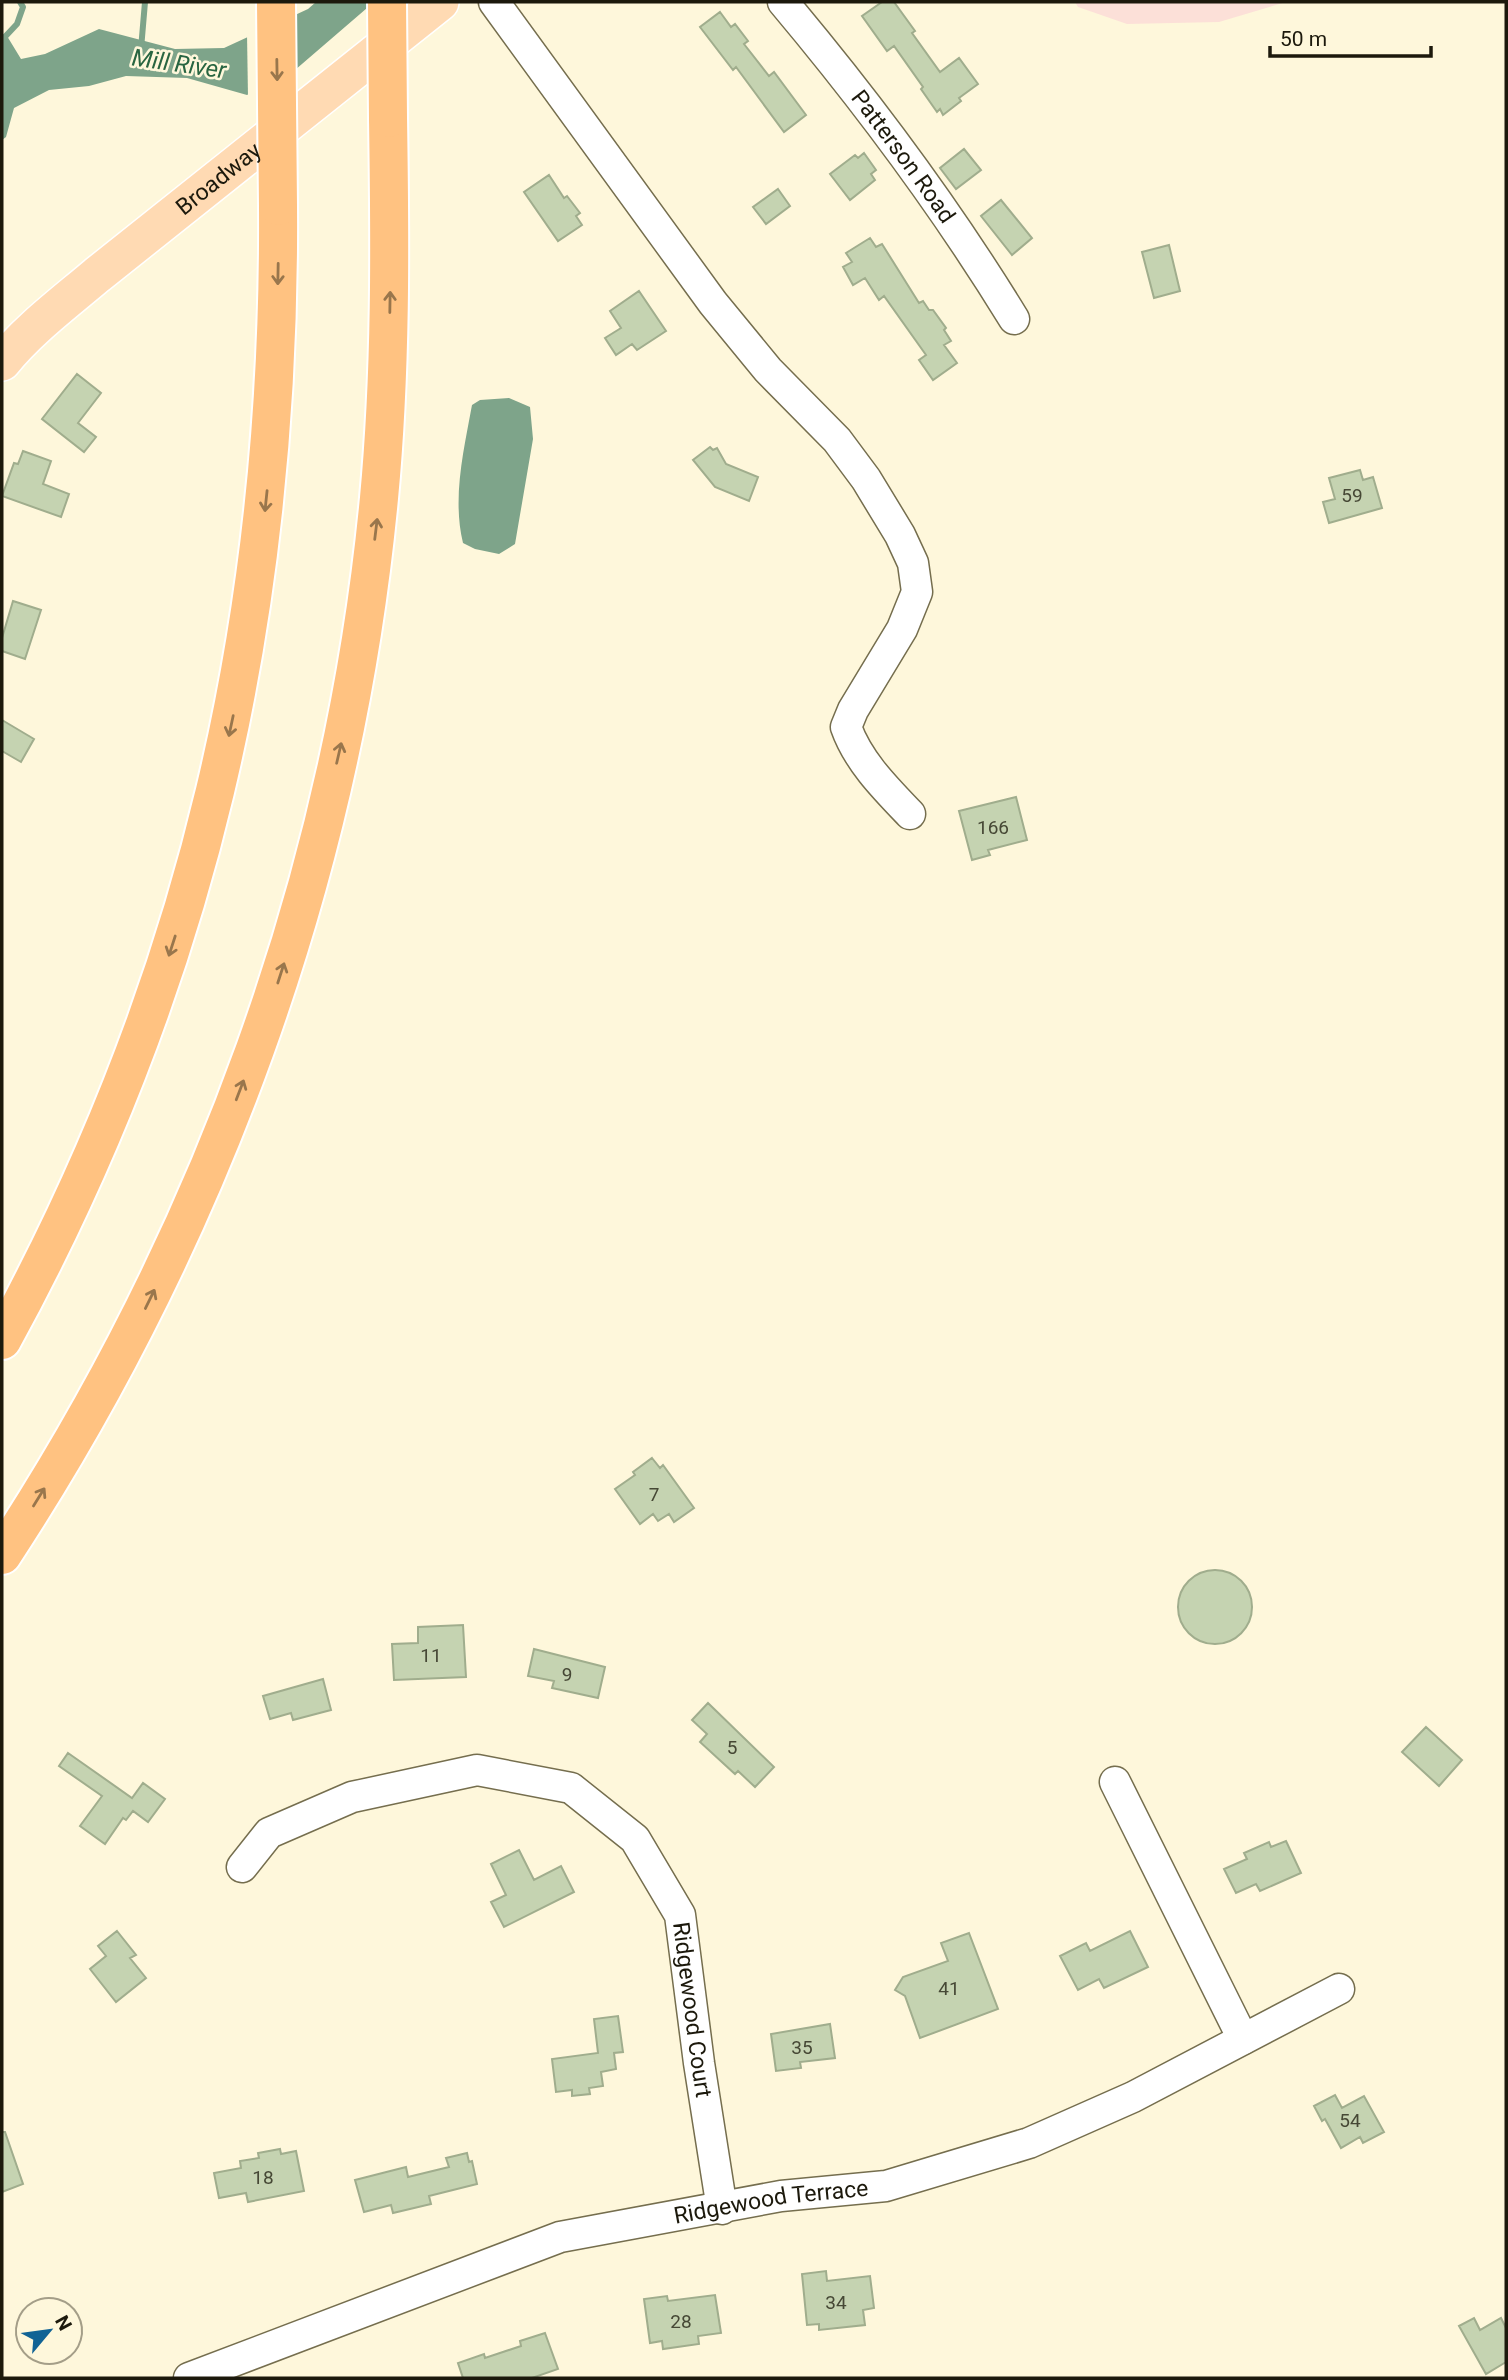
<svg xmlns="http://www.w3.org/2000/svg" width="1508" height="2380" viewBox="0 0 1508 2380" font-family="Roboto,sans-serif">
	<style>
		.green { fill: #fce0d8 }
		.water { fill: #7ea48a }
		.pier { fill: #fef7db }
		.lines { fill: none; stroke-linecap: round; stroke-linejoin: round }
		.stream { stroke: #7ea48a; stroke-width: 6 }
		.building { fill: #c5d3b1; stroke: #a0ad8d; stroke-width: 2 }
		.minor-casing { stroke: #756e4e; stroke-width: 33 }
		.major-casing { stroke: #fff; stroke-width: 40 }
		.highway-casing { stroke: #fff; stroke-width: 42 }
		.minor { stroke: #fff; stroke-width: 30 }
		.major { stroke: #ffdab3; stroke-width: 37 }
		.highway { stroke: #ffc281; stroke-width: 38 }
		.highway-bridge-casing { stroke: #fff; stroke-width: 42; stroke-linecap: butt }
		.highway-bridge { stroke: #ffc281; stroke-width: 38 }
		.oneway { stroke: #99764c }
		.labels { text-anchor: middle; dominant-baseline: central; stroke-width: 5; stroke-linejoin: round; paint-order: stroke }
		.number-label { font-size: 19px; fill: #464835 }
		.street-label { font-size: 23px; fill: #1c190c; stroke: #fef7db }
		.water-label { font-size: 24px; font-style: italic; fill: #286541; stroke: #fef7db }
	</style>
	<rect width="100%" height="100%" fill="#fef7db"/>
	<path class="green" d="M1075,2H1286L1219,22L1127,24L1078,7Z"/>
	<path class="water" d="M316,2H374L295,70L247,95L187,78L126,76L89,86L49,90L14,108L6,137L2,140V34L7,36L21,59L45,54L99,29L175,49L224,48L308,9Z
		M509,398L530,407L533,439L515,544L499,554L475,549L463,543C452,498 464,449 472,405L480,400Z"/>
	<path class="pier" d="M295,12L296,74L248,98L247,34Z"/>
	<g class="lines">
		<path class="stream" d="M2,40L17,24L23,7L20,2
			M141,49L145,2"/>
	</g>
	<path class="building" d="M882,2H894L915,31L912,33L940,72L959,58L978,84L959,98L961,101L943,115L940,109L937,112L921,89L923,87L894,46L887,51L862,16Z
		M720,12L731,27L735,24L748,41L744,44L769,76L774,72L806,115L784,132L736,67L733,70L700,27Z
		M964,149L981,170L956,189L940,168Z
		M864,153L876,170L871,174L875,180L850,200L830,174L855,155L858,158Z
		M549,175L564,198L567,196L580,213L576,216L582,225L558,241L524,192Z
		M778,189L790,206L766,224L753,207Z
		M1001,200L1032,238L1012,255L981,216Z
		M870,238L876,247L882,244L919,303L923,301L929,310H933L946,328L944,330L951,341L944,345L957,363L933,380L919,360L926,355L884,296L879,300L865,278L853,285L843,267L852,262L846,253Z
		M1169,245L1180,291L1154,298L1142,252Z
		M639,291L666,331L637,350L632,344L616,355L605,338L621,328L610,311Z
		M77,374L101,393L78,423L96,437L84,452L42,419Z
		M710,447L713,450L717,448L726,464L758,477L749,501L715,487L693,460Z
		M23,451L51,461L43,484L69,494L61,517L2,496L14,463L18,464Z
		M1360,470L1363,480L1373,477L1382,508L1329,523L1323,502L1335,499L1329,478Z
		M13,601L41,610L25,659L2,651V638Z
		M2,720L34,739L21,762L2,751Z
		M1016,797L1027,840L988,850L990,855L972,860L959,811Z
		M652,1458L660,1468L663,1465L694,1508L674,1522L669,1514L658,1521L653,1514L640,1524L615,1489L635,1475L633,1472Z
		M1178 1607a37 37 0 1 1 74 0a37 37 0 1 1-74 0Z
		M463,1625L466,1677L394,1680L392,1644L418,1643V1627Z
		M534,1649L605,1667L598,1698L552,1688L554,1681L528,1676Z
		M323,1679L331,1710L293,1720L291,1713L270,1719L263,1696Z
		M708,1703L774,1767L755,1787L738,1771L735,1774L700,1742L707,1734L692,1720Z
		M1426,1727L1462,1760L1439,1786L1402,1752Z
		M68,1753L132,1798L143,1783L165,1799L148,1822L133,1811L126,1820L123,1818L105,1844L80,1826L102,1796L59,1766Z
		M1286,1841L1301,1873L1260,1891L1256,1884L1236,1893L1224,1869L1247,1859L1244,1853L1269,1842L1271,1847Z
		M519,1850L534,1880L561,1866L574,1892L504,1927L491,1902L506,1895L491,1864Z
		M117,1931L136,1955L130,1958L146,1978L116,2002L90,1969L106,1956L98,1946Z
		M1130,1931L1148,1967L1104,1988L1099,1979L1078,1990L1060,1956L1086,1943L1090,1951Z
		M969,1933L998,2009L920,2038L905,1996L895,1990L903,1977L948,1961L941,1943Z
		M618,2016L623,2052L614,2053L616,2069L601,2072L603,2086L589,2088L590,2094L572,2096V2090L556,2092L552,2059L598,2053L594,2019Z
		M830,2024L835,2058L800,2062L801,2068L776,2071L771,2034Z
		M1335,2095L1342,2108L1364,2096L1384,2132L1363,2143L1360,2137L1341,2148L1325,2119L1322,2121L1314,2106Z
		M2,2132H5L23,2184L2,2192Z
		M280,2149L281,2154L296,2151L304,2191L248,2202L246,2193L219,2198L214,2173L241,2168L240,2161L259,2158L258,2153Z
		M467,2153L469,2162L472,2161L477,2184L429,2196L431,2204L393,2213L391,2205L364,2212L355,2180L406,2167L408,2177L449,2167L446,2158Z
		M826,2271L827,2281L870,2276L874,2308L863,2310L865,2325L819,2330V2324L807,2325L802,2274Z
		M715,2295L721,2333L698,2336L699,2344L663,2349L662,2341L650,2343L644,2299L667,2296L668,2301Z
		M1474,2318L1480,2330L1501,2318L1506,2328V2362L1486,2374L1459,2326Z
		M545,2333L558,2369L532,2378H463L458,2363L484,2354L485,2358L521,2346L520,2341Z"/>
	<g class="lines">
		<defs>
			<g id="minor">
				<path d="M494,2L713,303L768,370L837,440L866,479L900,535L913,563L917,592L902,629L853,710L846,727C858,761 885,788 910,814"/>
				<path id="s1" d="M783,2C867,102 946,208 1014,319"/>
				<path d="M1115,1782L1243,2039"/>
				<path id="s2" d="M242,1867L269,1833L352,1797L477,1770L571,1788L635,1839L680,1915L699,2063L722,2209"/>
				<path id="s3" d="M189,2378L560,2237L781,2196L886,2186L1029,2143L1133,2097L1339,1989"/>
			</g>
			<g id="major">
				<path id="s4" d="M2,362C29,329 64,303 97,275L440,2"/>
			</g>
			<path id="highway" d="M2,1340C199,980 281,614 278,206
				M2,1555C210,1238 343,876 379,498C391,371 390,245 388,118"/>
		</defs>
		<use href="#minor" class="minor-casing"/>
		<use href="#major" class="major-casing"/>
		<use href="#highway" class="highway-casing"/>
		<use href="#minor" class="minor"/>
		<use href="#major" class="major"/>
		<use href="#highway" class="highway"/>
		<defs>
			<path id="highway-bridge" d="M276,2L278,206
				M387,2L388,118"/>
		</defs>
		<use href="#highway-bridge" class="highway-bridge-casing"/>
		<use href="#highway-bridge" class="highway-bridge"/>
	</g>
	<defs><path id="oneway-shaft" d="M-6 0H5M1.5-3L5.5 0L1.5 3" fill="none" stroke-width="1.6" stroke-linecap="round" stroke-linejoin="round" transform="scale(1.75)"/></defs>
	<g class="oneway">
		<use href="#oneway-shaft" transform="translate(277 70) rotate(89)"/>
		<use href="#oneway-shaft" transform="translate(278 274) rotate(91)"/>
		<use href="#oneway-shaft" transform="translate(390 302) rotate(-89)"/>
		<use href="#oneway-shaft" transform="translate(266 501) rotate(96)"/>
		<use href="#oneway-shaft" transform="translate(376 529) rotate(-83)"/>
		<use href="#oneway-shaft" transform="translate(231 726) rotate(102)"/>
		<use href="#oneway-shaft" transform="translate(339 753) rotate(-77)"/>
		<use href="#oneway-shaft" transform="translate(172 946) rotate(108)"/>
		<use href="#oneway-shaft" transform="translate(281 973) rotate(-72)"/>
		<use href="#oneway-shaft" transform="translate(240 1090) rotate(-69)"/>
		<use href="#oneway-shaft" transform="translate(150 1299) rotate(-64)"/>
		<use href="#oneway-shaft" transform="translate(39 1497) rotate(-58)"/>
	</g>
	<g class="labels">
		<g class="number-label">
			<text x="1352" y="495">59</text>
			<text x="993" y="827">166</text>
			<text x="654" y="1494">7</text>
			<text x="431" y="1655">11</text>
			<text x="567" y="1674">9</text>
			<text x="732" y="1747">5</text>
			<text x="949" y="1988">41</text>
			<text x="802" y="2047">35</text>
			<text x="1350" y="2120">54</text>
			<text x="263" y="2177">18</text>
			<text x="836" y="2302">34</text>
			<text x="681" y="2321">28</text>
		</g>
		<g class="street-label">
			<text stroke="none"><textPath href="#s1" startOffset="196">Patterson Road</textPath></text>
			<text stroke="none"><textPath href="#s4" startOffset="284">Broadway</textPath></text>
			<text stroke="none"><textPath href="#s2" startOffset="623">Ridgewood Court</textPath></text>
			<text stroke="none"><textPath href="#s3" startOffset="611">Ridgewood Terrace</textPath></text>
		</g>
		<g class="water-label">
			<text transform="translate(179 64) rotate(8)">Mill River</text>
		</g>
	</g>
	<rect width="1508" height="2380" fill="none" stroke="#1c190c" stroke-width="7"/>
	<g transform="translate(49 2331) rotate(61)"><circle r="33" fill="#fef7db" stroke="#a49e88" stroke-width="2"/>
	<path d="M0-5L12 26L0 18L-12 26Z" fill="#116395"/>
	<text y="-10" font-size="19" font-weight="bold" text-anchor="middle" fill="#1c190c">N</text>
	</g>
	<path d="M1270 46v10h161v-10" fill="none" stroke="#1c190c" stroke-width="3.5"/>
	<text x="1280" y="46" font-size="21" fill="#1c190c" stroke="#fef7db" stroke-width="5" paint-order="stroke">50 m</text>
</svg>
